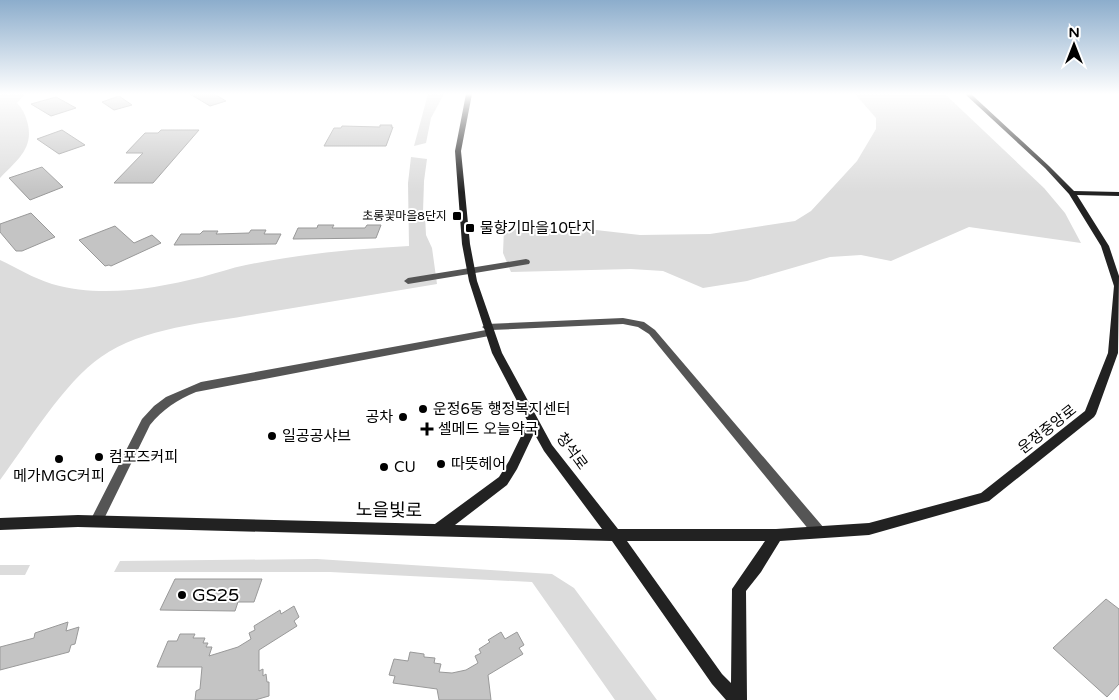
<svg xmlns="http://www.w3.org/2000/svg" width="1119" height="700" viewBox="0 0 1119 700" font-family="'Varela Round','Noto Sans KR',sans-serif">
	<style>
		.green { fill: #dcdcdc }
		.building { fill: #c4c4c4; stroke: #999 }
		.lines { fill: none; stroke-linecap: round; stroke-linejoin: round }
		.street { fill: #555; fill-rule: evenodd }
		.secondary { fill: #222; fill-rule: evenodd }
		.poi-dot { fill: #000; stroke: #fff; stroke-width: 2 }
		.labels { text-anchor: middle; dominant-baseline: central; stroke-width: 4; stroke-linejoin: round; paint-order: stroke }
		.far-poi-label { font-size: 12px; fill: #000; stroke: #fff; text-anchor: end }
		.poi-label { font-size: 15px; fill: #000; stroke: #fff; text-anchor: start }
		.street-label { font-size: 15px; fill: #000; stroke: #fff }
		.near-street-label { font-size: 18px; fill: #000; stroke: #fff }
		.near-poi-label { font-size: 18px; fill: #000; stroke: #fff; text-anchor: start }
	</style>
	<rect width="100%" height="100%" fill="#fff"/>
	<path class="green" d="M0,94H25L17,103C22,108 25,114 27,121C35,148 17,160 0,178Z
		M428,94H444L431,118L426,143L414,146Z
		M855,94L946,95L1044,188L1065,213L1081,243L969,227L891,261L861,255L830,257L747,281L703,288L663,271L631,269L511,272L503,253L504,229H587L640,235L710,234L795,221L811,211L857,161L876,129V118Z
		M411,157L427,159L424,181L423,212L425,215L426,235L432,248L437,284C377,294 317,304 257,314C207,323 143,327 101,357C65,381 27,444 0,480V260C17,268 33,278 52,284C101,298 153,289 202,277C217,273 231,268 246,265C300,254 354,249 409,246L408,183Z
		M317,559L552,574L574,588L657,700H615L532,582L330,572H114L120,561Z
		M0,565H30L25,575H0Z"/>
	<path class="building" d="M190,94H214L226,101L210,106Z
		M119,96L132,105L114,110L102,102Z
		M56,97L76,108L51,116L31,104Z
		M380,125H392L391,127H393L386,146H324L334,128H341L342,126L380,127Z
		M62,130L85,145L59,154L37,139Z
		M161,130H199L153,183H114L143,153H126L145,133H158Z
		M42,167L63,187L30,200L9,178Z
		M31,213L55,237L22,251H16L0,232V224Z
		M318,225H334L332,228H365L367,225H381L376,238L293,239L298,228H317Z
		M115,226L134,243L152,235L161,243L111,266L109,265L105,266L79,240Z
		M251,230H266L264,234H281L276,244L174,245L181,234H200L203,231H218L216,234L249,233Z
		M175,579H262L254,602H238L235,611L160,610Z
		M1106,599L1119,609V684L1107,697L1053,648Z
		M294,606L299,617L294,621L297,626L259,650V671L263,669V676L266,674L267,682H269V696L255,700H195L196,691L200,689L202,667H157L168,641H177L180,634H195L193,638H205L203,643H208L206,647H212L209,656L238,647L251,639L249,633L255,630L254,626L280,610L281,614Z
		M68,622L66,631L79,627L75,644L71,645L69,652L0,670V647L34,638L35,633Z
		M501,632L505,639L517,632L524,645L519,648L523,654L488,675L491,700H439L437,689L393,683L395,676L389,675L394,659L408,661L410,652L424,654V657L435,658L434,663L441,664L439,672L452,673L466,670L478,663L475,656L481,653L479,649L490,642L488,640Z"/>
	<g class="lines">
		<path class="street" d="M526,259L529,260L530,262L529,264L408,284L404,281L408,278Z
			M623,318L644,322L655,330L824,528L825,532L824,536L819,538L814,536L649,334L638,327L623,324L491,330L494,333L489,336L196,392C177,400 163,409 150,425L101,525L96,527L91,525L90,521L142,419L154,406L166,397L201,382L486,330L482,327L487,324Z"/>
		<path class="secondary" d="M466,94H472L461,151L470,244L477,281L502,353L552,445L618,529H776L869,523L981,493L1085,411L1108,353L1114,286L1101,246L1069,194L1045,168L965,94H971L1049,166L1074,191L1119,192V196L1077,195L1109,246L1119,276L1118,353L1096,414L1094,417L989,501L869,535L780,541L761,572L746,591L747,700H726L712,684L612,541L78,527L0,530V518L78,515L435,524L499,477L509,461L528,422L492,353L469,281L462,244L455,151ZM534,433L544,451L602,529L455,525L507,485L517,469ZM627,541H765L732,589L731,683L722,674Z"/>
	</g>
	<linearGradient id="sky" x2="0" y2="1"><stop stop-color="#8cadcc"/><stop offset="0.49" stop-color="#fff"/><stop offset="1" stop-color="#fff" stop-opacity="0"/></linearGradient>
	<rect width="1119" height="192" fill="url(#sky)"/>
	<g class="poi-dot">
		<rect x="452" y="211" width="10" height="10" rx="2.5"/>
		<rect x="465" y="223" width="10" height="10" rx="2.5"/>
		<circle cx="423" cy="409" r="5"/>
		<circle cx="403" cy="417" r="5"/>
		<path d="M424.5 421.5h5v5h5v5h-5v5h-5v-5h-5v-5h5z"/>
		<circle cx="272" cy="436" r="5"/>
		<circle cx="99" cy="457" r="5"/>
		<circle cx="59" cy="459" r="5"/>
		<circle cx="441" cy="464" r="5"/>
		<circle cx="384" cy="467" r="5"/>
		<circle cx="182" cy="595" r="5"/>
	</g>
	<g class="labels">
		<g class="far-poi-label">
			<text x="447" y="216">초롱꽃마을8단지</text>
		</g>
		<g class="poi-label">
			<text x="480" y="228">물향기마을10단지</text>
			<text x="433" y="409">운정6동 행정복지센터</text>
			<text x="393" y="417" text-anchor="end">공차</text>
			<text x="438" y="429">셀메드 오늘약국</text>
			<text x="282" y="436">일공공샤브</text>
			<text x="109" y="457">컴포즈커피</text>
			<text x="451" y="464">따뜻헤어</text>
			<text x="394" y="467">CU</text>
			<text x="59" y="476" text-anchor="middle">메가MGC커피</text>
		</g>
		<g class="street-label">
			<text transform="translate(1047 429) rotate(-38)">운정중앙로</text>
			<text transform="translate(572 451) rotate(54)">청석로</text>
		</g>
		<g class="near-street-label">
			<text transform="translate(389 510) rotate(1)">노을빛로</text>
		</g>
		<g class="near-poi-label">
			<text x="192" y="595">GS25</text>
		</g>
	</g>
	<g transform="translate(1074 45)" stroke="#ffffff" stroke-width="4" paint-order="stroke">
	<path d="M0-4L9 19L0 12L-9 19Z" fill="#000000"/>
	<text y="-8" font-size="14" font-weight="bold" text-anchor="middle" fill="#000000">N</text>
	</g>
</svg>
